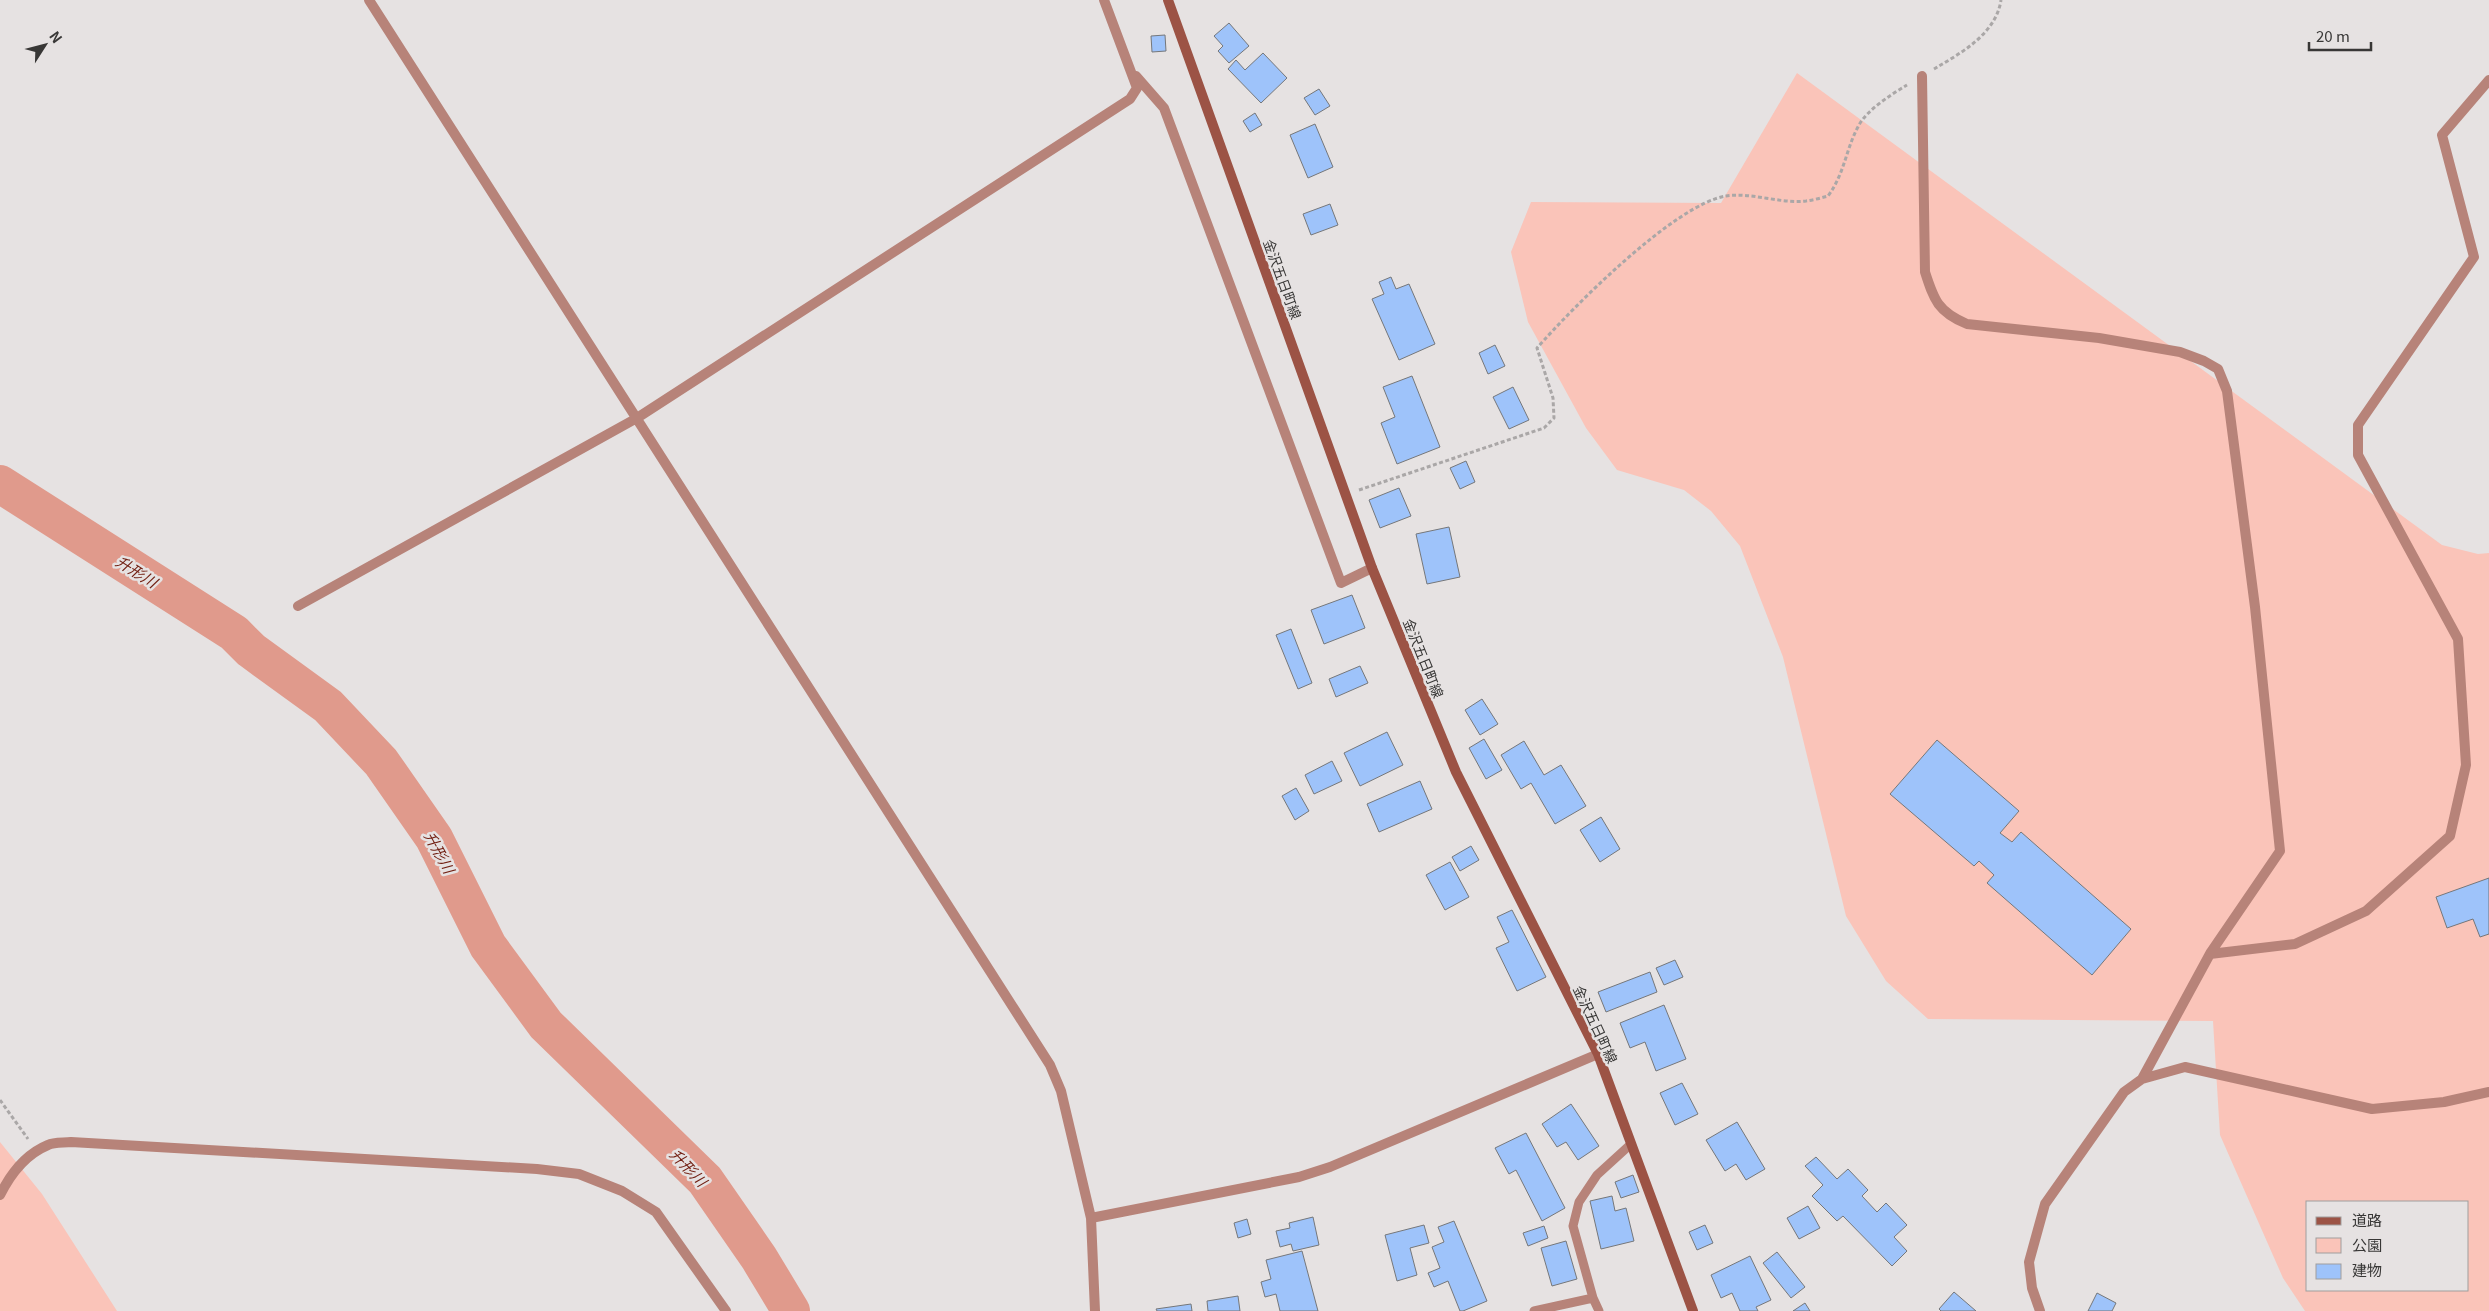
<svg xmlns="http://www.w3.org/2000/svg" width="2489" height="1311" viewBox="0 0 2489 1311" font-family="Georgia,'Noto Sans JP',serif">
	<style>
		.green { fill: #fac4b9; fill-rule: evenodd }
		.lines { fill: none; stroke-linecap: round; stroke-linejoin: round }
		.river { stroke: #e09a8c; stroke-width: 38 }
		.building { fill: #9ec3fa; stroke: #75777a }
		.path { stroke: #aaa7a7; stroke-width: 3; stroke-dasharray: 4 2.5; stroke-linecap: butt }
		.service { stroke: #b78379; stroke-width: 9 }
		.minor { stroke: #b78379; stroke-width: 10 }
		.secondary { stroke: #9c5345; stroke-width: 10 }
		.labels { text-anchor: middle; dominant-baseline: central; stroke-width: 5; stroke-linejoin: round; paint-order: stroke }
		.street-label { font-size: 14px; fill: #383736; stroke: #e6e2e2 }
		.water-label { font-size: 15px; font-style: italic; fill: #722013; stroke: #e6e2e2 }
	</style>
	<rect width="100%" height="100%" fill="#e6e2e2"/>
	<path class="green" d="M1797,73L2442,545L2478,554L2489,553V1311H2305L2283,1278L2220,1135L2213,1021L1928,1019L1886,981L1846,916L1783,657L1740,546L1711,511L1684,490L1617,470L1586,428L1528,322L1511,252L1531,202L1721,203ZM2308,1202H2468V1290H2308Z
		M0,1142L42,1194L117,1311H0Z"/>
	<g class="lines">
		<path class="river" d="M0,484L234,633L251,650L328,706L381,762L434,838L488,946L546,1025L705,1180L759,1258L791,1311"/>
	</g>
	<path class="building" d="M1229,23L1249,46L1229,63L1218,51L1223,46L1214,36Z
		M1165,35L1166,51L1152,52L1151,36Z
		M1263,53L1287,78L1261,103L1228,69L1236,60L1245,70Z
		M1319,89L1330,106L1315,115L1304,98Z
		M1255,113L1262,125L1250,132L1243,121Z
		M1315,124L1333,167L1308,178L1290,135Z
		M1330,204L1338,225L1311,235L1303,214Z
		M1391,277L1396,289L1409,284L1435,344L1399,360L1372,299L1384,294L1379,282Z
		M1495,345L1505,366L1488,374L1479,353Z
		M1412,376L1440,447L1397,464L1381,423L1395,417L1383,387Z
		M1513,387L1529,420L1509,429L1493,397Z
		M1466,461L1475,482L1460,489L1450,468Z
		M1399,488L1411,516L1380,528L1369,500Z
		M1449,527L1460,577L1427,584L1416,534Z
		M1352,595L1365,628L1324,644L1311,610Z
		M1291,629L1312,683L1298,689L1276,635Z
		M1360,666L1368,683L1336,697L1329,679Z
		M1482,699L1498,724L1480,735L1465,710Z
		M1387,732L1403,765L1360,786L1344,753Z
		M1484,739L1502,770L1486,779L1469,748Z
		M1937,740L2019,811L2000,833L2012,842L2021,832L2131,929L2092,975L1987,883L1994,875L1979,861L1974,866L1890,794Z
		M1524,741L1544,775L1561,765L1586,806L1555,824L1531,783L1521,789L1501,755Z
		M1332,761L1342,781L1314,794L1305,775Z
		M1420,781L1432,809L1379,832L1367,804Z
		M1296,788L1309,811L1295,820L1282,796Z
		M1601,817L1620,849L1600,862L1580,830Z
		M1471,846L1479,860L1460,871L1452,857Z
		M1450,862L1469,897L1445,910L1426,875Z
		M2489,878V934L2480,937L2473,919L2447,928L2436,897Z
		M1512,910L1546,977L1517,991L1496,948L1509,942L1497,917Z
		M1675,960L1683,977L1664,985L1656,968Z
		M1650,972L1657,992L1606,1012L1598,992Z
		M1664,1005L1686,1059L1656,1071L1645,1042L1630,1048L1620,1023Z
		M1682,1083L1698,1114L1675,1125L1660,1093Z
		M1571,1104L1599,1146L1578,1160L1566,1142L1557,1147L1542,1124Z
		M1737,1122L1765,1169L1746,1180L1736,1164L1725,1171L1706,1140Z
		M1526,1133L1565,1208L1542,1221L1516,1170L1509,1174L1495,1148Z
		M1816,1157L1837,1179L1848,1169L1868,1190L1862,1196L1877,1212L1886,1203L1907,1225L1894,1237L1907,1251L1892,1266L1843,1216L1837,1221L1812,1196L1823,1185L1805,1166Z
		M1633,1175L1639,1192L1621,1198L1615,1182Z
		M1612,1196L1615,1211L1626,1208L1634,1241L1601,1249L1590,1201Z
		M1808,1206L1820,1228L1799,1239L1787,1218Z
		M1313,1217L1319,1245L1293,1251L1291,1244L1280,1247L1276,1231L1290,1228L1289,1223Z
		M1247,1219L1251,1234L1238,1238L1234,1223Z
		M1454,1221L1487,1301L1463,1311H1460L1448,1281L1434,1287L1428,1273L1440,1268L1432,1247L1444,1242L1438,1227Z
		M1424,1225L1429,1243L1410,1248L1417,1275L1397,1281L1385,1235Z
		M1705,1225L1713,1243L1697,1250L1689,1232Z
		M1544,1226L1548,1238L1528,1246L1523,1233Z
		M1566,1241L1577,1279L1552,1286L1541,1248Z
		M1302,1251L1318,1311H1280L1276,1294L1265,1297L1261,1282L1271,1279L1266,1260Z
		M1777,1252L1805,1287L1791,1298L1763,1263Z
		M1750,1256L1771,1300L1756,1307L1758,1311H1740L1732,1293L1721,1298L1711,1275Z
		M1954,1292L1976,1311H1941L1939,1309Z
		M2097,1293L2116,1303L2112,1311H2088Z
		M1238,1296L1240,1311H1208L1207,1301Z
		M1805,1303L1810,1311H1793Z
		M1191,1304L1192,1311H1157L1156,1309Z"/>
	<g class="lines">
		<path class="path" d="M1934,69C1961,53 1996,34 2001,0
			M1359,490L1544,428L1554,418L1553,398L1537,348C1572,308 1675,204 1726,196C1752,192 1780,204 1806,201C1813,200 1821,198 1828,196C1845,173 1846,148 1859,125C1868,109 1892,94 1907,85
			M0,1100L28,1139"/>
		<path class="service" d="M1534,1311L1593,1298
			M1599,1311L1593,1298L1573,1226L1579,1202L1597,1175L1631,1144"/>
		<path class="minor" d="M369,0L1050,1065L1061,1091L1091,1218L1095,1311
			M1136,76L1164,108L1341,583L1372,568
			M1922,76L1925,272C1934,300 1938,312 1967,324L2099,338L2180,352L2204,361L2218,369L2227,391L2255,607L2280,851L2211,952L2142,1079
			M298,606L637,418L1130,99L1137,88L1104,0
			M2210,954L2295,944L2366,911L2450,836L2466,765L2458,639L2358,455V425L2474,257L2442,135L2489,80
			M0,1195C10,1175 26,1154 48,1145C54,1142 64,1143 71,1142L537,1169L579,1174L622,1191L656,1212L726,1311
			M1091,1218L1299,1177L1330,1167L1598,1054
			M2040,1311L2032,1288L2029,1262L2045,1204L2124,1092L2142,1079L2185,1067L2372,1109L2444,1102L2489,1092"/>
		<path class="secondary" d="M1168,0L1372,568L1456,772L1598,1054L1693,1311"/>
	</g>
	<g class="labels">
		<g class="street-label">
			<text transform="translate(1283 279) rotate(70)">金沢五日町線</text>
			<text transform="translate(1424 658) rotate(68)">金沢五日町線</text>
			<text transform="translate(1596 1024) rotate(65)">金沢五日町線</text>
		</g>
		<g class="water-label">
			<text transform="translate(137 571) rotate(32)">升形川</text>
			<text transform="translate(440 852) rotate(61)">升形川</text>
			<text transform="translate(689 1167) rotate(46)">升形川</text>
		</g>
	</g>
	<rect x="2306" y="1201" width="162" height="90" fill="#e6e2e2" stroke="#a09e9d"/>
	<rect x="2316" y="1217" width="25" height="8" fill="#9c5345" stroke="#a09e9d"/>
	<text x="2352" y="1226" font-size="15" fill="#383736">道路</text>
	<rect x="2316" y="1238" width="25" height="15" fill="#fac4b9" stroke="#a09e9d"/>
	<text x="2352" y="1251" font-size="15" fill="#383736">公園</text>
	<rect x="2316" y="1264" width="25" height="15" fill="#9ec3fa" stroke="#a09e9d"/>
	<text x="2352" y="1276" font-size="15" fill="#383736">建物</text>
	<g transform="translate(45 45) rotate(54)" stroke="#e6e2e2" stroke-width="4" paint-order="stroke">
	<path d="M0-4L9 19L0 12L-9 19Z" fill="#383736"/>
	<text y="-8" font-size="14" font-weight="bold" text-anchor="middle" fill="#383736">N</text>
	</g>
	<path d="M2309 42v8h62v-8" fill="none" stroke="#383736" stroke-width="2.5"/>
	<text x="2316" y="42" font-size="15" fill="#383736" stroke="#e6e2e2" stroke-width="4" paint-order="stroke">20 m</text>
</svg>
